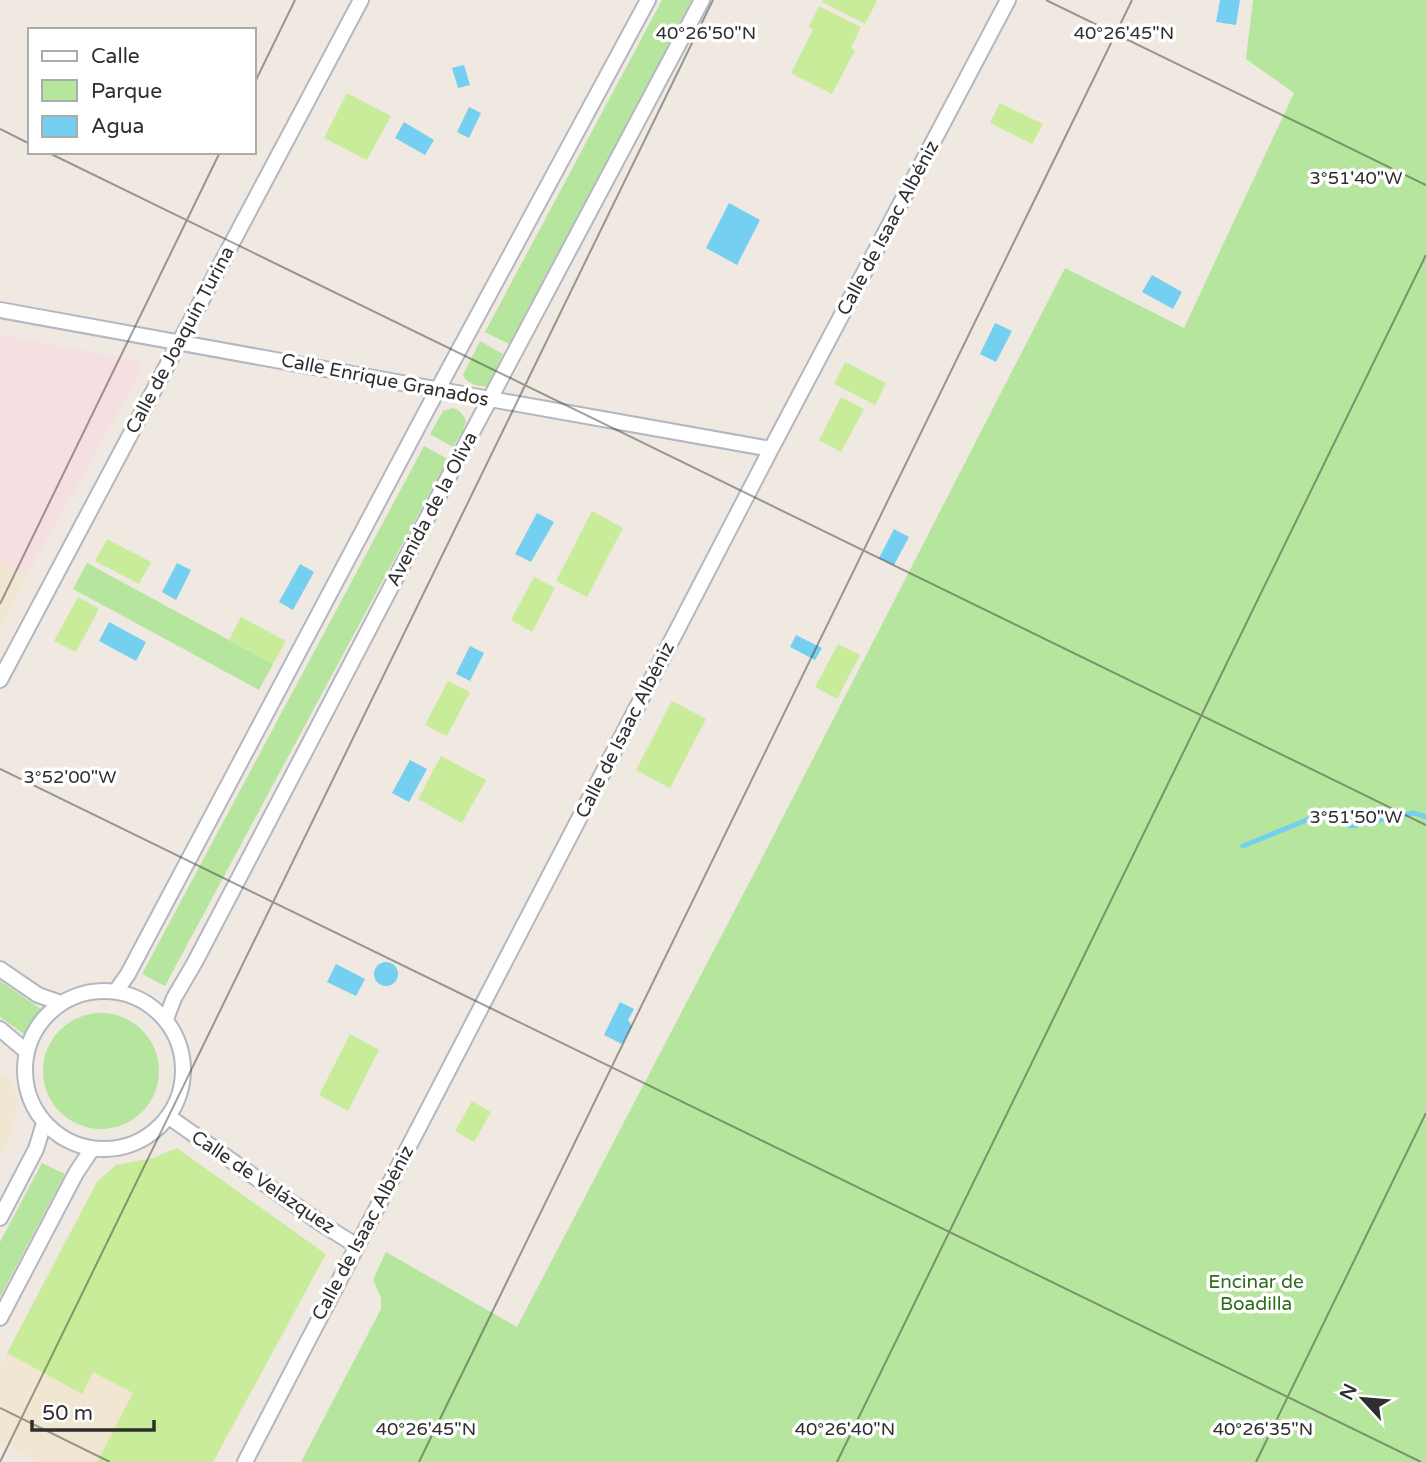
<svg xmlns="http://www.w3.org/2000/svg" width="1426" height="1462" viewBox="0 0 1426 1462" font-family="'Varela Round',sans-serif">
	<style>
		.education { fill: #f0e6d1 }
		.medical { fill: #f5dfe0 }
		.green { fill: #b6e59e }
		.pitch { fill: #c9ec9a }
		.water { fill: #75cff0 }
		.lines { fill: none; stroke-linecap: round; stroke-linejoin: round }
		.stream { stroke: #75cff0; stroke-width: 5 }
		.minor-casing { stroke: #b4b7c1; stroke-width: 18 }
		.minor { stroke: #fff; stroke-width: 14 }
		.ticks { fill: none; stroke: #2e2e2e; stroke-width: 2; stroke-opacity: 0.45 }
		.labels { text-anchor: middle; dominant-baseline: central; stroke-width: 7; stroke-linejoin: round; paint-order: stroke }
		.street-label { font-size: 19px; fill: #2e2e2e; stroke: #fff }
		.park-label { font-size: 19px; fill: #2c6e1b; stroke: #fff }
		.ticks-label { font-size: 18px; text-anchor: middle; fill: #2e2e2e; stroke: #fff; stroke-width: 7; stroke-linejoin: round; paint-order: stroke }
	</style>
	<rect width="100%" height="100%" fill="#efe9e1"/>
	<path class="education" d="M0,560L27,575L0,630Z
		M0,1073L10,1081L18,1100L11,1136L0,1157Z
		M7,1353L81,1394L93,1372L133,1393L97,1462H38L0,1441V1367Z"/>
	<path class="medical" d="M0,335L140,361V373L27,575L0,560Z"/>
	<path class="green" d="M662,0H692L509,344L485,332Z
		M1253,0H1426V1462H301L381,1309V1297L373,1280L386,1252L517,1327L761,860L1065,268L1184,328L1294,93L1246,59Z
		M480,341L503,354L487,386C478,387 467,384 463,375Z
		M453,408C460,410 464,415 466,422L463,430L453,447L430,434L443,411Z
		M424,446L448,459L165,986L142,974Z
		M87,563L273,664L259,690L73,589Z
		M0,981L41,1009L24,1034L0,1017Z
		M43 1071a58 58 0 1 1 116 0a58 58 0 1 1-116 0Z
		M42,1163L65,1174L0,1297V1242Z"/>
	<path class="pitch" d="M823,0H876L877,1L865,24L822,2Z
		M819,6L861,27L851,48L855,50L832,94L791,73L813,30L809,27Z
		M347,93L391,116L367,160L324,138Z
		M1000,103L1043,124L1032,144L990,123Z
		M845,362L886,383L875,405L834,384Z
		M841,397L864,409L841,452L819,440Z
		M592,511L623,528L587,597L556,581Z
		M107,539L151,562L139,584L95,561Z
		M534,577L555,588L532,632L511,620Z
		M78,597L99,609L76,652L54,641Z
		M241,617L286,641L273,664L229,640Z
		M838,644L860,655L837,699L815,687Z
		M448,681L470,692L447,736L425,725Z
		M672,701L706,719L670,788L636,770Z
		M441,756L486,780L462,823L418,799Z
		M350,1034L379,1050L348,1111L319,1095Z
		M472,1101L491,1112L474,1142L455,1131Z
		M177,1148L326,1254L213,1462H97L133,1393L93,1372L82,1394L7,1353L97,1182L116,1165L153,1158Z"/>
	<path class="water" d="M1220,0H1240L1236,25L1216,22Z
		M464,65L470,85L458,88L452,68Z
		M469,107L481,113L469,138L457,132Z
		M404,122L434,140L425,155L395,138Z
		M729,203L760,220L737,265L706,248Z
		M1152,275L1182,292L1173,309L1142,292Z
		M995,323L1012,331L996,362L980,354Z
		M537,513L554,522L531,562L515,554Z
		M894,529L909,537L894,565L879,558Z
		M177,563L191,570L176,600L162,592Z
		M300,564L314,572L293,610L279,602Z
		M109,622L146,642L136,661L99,641Z
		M796,635L822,648L815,660L790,647Z
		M470,646L484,653L470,681L456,674Z
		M410,760L427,769L409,802L392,793Z
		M374 974a12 12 0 1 1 24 0a12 12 0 1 1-24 0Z
		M336,964L365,979L356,996L327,982Z
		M620,1002L634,1009L628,1020L632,1026L622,1044L604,1035Z"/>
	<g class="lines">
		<path class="stream" d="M1243,846L1326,812L1351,826L1414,813L1426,817"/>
		<defs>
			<path id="minor" d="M0,310L490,399L771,449
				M0,680L361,0
				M0,969L38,995L61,1003
				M116,991L128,974L438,389L648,0
				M25 1070a79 79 0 1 1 158 0a79 79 0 1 1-158 0Z
				M166,1019L174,998L195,962L459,457L702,0
				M0,1029L27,1052
				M169,1117L322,1224L357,1246
				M0,1218L36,1149L44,1123
				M0,1318L76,1173L92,1149
				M245,1462L771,449L1008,0"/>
		</defs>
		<use href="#minor" class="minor-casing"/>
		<use href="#minor" class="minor"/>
	</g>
	<path class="ticks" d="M1046,0L1426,185M254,84L295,0M0,129L30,144M47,152L1426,825M0,604L220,152M0,769L1421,1462M0,1408L110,1462M0,1462L713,0M419,1462L1132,0M837,1462L1426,255M1256,1462L1426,1113"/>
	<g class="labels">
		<g class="street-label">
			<text transform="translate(888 228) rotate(-62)">Calle de Isaac Albéniz</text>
			<text transform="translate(180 340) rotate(-62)">Calle de Joaquín Turina</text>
			<text transform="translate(385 380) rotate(11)">Calle Enrique Granados</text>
			<text transform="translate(432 509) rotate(-62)">Avenida de la Oliva</text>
			<text transform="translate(625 730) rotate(-63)">Calle de Isaac Albéniz</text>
			<text transform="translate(263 1182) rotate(34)">Calle de Velázquez</text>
			<text transform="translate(363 1233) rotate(-62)">Calle de Isaac Albéniz</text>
		</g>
		<g class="park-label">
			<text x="1256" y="1282">Encinar de<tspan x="1256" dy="22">Boadilla</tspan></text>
		</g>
	</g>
	<g class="ticks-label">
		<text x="706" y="39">40°26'50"N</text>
		<text x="1124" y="39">40°26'45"N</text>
		<text x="1356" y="184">3°51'40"W</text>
		<text x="70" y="783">3°52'00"W</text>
		<text x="1356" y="823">3°51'50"W</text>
		<text x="426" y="1435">40°26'45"N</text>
		<text x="845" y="1435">40°26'40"N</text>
		<text x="1263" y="1435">40°26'35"N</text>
	</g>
	<rect x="28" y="28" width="228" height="126" fill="#ffffff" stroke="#ababab" stroke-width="2"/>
	<rect x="42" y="51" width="35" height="10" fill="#ffffff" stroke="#ababab" stroke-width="2"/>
	<text x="91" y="63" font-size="21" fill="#2e2e2e">Calle</text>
	<rect x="42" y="80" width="35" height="21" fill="#b6e59e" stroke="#ababab" stroke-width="2"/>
	<text x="91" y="98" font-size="21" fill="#2e2e2e">Parque</text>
	<rect x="42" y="116" width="35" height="21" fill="#75cff0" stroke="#ababab" stroke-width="2"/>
	<text x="91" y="133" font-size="21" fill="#2e2e2e">Agua</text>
	<g transform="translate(1363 1399) rotate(296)" stroke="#ffffff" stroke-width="5" paint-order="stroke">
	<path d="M0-5L12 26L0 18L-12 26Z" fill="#2e2e2e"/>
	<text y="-10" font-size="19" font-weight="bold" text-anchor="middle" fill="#2e2e2e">N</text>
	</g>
	<path d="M32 1420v10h122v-10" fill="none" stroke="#2e2e2e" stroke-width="3.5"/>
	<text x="42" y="1420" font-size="21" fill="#2e2e2e" stroke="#ffffff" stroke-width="5" paint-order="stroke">50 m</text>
</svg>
